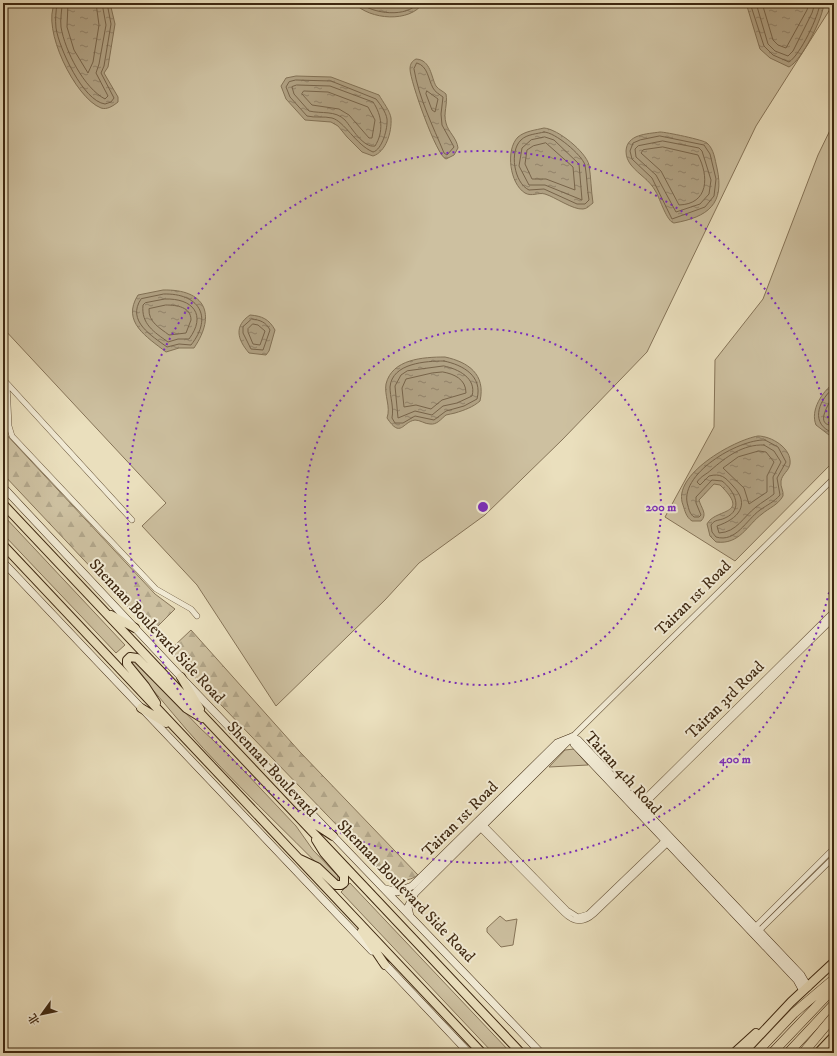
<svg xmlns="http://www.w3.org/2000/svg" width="837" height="1056" viewBox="0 0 837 1056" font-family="'IM FELL DW Pica','Noto Serif SC',serif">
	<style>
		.grass { fill: #cdc0a0; stroke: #867458 }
		.forest { fill: url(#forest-firs); stroke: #867458 }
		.water { fill: url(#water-ripples); stroke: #827155 }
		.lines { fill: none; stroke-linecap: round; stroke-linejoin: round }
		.shore { stroke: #77644a; stroke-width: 1 }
		.street-casing { stroke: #69563c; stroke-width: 6 }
		.secondary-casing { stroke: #3e2811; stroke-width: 8 }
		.primary-casing { stroke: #3e2811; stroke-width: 10 }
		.highway-casing { stroke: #3e2811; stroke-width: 10 }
		.street { stroke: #f1ead4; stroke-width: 5 }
		.secondary { stroke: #f1ead4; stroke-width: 7 }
		.primary { stroke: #eadfbd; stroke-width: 8 }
		.highway { stroke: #eadfbd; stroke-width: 9 }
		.highway-bridge-casing { stroke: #3e2811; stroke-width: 10; stroke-linecap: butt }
		.highway-bridge { stroke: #eadfbd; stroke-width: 9 }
		.ring { fill: none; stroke: #7b2cbf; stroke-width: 2; stroke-dasharray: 2 4 }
		.labels { text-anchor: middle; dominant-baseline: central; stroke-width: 4; stroke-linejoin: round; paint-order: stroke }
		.street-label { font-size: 16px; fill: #3e2811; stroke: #f1ead4 }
		.centre { fill: #7b2cbf; stroke: #f1ead4; stroke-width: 2 }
		.ring-label { font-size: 12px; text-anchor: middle; font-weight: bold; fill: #7b2cbf; stroke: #f1ead4; stroke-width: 4; stroke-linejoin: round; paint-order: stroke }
	</style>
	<defs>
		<pattern id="forest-firs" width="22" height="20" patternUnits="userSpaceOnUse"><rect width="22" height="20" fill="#cdc0a0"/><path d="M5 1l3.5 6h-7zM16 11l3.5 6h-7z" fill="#b1a589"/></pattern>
		<pattern id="water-ripples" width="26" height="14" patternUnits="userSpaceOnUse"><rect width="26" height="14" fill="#b0a183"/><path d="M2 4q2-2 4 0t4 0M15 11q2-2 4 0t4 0" fill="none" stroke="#91836a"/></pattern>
	</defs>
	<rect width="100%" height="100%" fill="#eadfbd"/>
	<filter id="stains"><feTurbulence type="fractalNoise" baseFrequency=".005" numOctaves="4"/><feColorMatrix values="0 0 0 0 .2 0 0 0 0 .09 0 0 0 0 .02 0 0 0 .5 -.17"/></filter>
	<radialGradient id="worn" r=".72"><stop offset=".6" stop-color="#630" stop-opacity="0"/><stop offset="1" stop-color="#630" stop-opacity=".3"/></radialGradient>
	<path class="grass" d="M3,3H834L756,126L647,352L562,440L485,515L419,563L385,600L276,706L197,585L142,526L166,503L3,328Z
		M834,122V461L735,561L665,517L714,427L715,360L763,299L818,155Z
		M3,515L125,645L116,653L3,534Z
		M134,661L137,662L200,728L228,754L296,826L313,850L338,876V880H333C284,829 232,782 186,729C168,708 151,687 132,666V663Z
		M574,749L588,765L549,767L565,750Z
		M350,883L511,1053H493L341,892Z
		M500,916L506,921L517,919L513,945L501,947L487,932V928Z"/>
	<path class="forest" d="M3,431L155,594L175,609L158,626L147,627L3,474Z
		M191,630L300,752L418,875C404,885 391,879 379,869L173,655V647Z"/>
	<path class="water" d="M55,3H110L115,24L108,67L104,73L118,97V102C113,106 107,110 101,108C75,98 41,28 55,3Z
		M354,3H423C410,23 370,20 354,3Z
		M746,3H824C823,18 802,60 789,67L770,58L760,49Z
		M416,59C431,60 431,77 436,86C439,90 443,91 446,94C448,104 443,113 446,123C448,132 457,138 458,148L454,155L446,159C437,157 410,81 410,69C410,64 412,61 416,59Z
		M296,76L331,77L379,95C383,102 390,111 391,118C392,132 386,152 373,156L362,152L347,137L338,126L331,122L305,120L286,99L281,86L286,78Z
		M544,128C558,129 586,152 589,165C591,177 591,190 593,203C590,205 587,209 583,209C573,210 555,197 545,194C538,192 532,197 525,193C510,184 505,150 518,137C525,131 536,130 544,128Z
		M660,132C666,132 704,140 707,143C714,149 715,160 717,168C725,204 708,217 674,223C667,222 660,199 656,192C649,179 640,176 631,165C628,161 626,157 626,151C627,134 647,134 660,132Z
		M163,290C205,289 217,314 194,348H179L166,352C147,337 121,322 138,295Z
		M250,315C262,316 269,319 275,330L269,351L266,355L249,353C237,339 234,326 250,315Z
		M445,357C468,362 486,374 480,401C473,407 465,410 455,413C452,414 449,414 446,415C441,419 437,425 430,424C425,424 420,420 415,420C402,422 401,439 387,418C391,407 384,395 386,384C392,359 423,357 445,357Z
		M834,383V434L829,435L816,425C810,410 822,392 834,383Z
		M758,436C771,436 792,448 790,464C789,471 782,474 781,481C780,487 784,491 783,496C778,505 769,508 762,514C747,525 740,545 716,542L710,536L707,524C715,508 752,516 720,485L714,484L699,500C701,508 708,514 701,521H692C686,517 685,511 683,505C671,475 734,440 758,436Z"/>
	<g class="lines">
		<path class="shore" d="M57,3C56,12 55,19 56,28C59,48 83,101 105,104L111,102L114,98L101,73L104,66L111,24L107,3
			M62,3C62,11 60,19 61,27C65,51 84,88 105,99L108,96L96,73L99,64L106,25L102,3
			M68,3L67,27L74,50L88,73L93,62L99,25L96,3
			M360,3C373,14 407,18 418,3
			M369,3C382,6 400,11 412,3
			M750,3L764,46L773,55L789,62C800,55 819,16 820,3
			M756,3L768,44L775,51L788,56L793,51L812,13L815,3
			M762,3L773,40L778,45L786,48L807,10L809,3
			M417,63C428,66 428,79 433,88C435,92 439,94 443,97L441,114L442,125L454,147L447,155L444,153C433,126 419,99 414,69Z
			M296,80L331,81L376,99C380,104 386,112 387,119C388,128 382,150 373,152C356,145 344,121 332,118C324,116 315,118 307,116L290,97L286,87L289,82Z
			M297,85L330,86L373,102C382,115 384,132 375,146C363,148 352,128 345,120C335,110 322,114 309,111L294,94L292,87Z
			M304,91L328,92L368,107L375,120L372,138H369L349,115L339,109L312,105L302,94Z
			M427,91L438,99L435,112L432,110L426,94Z
			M544,132C555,132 582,155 585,165C587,177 587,189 589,200L585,204H577L544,189L529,190C514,183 509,151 521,140C527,134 537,134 544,132Z
			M660,136L704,145L710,154L716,179L714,196L705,207L672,219L652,178L632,159L630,151L633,143L640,140Z
			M545,137L554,140L579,164L582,200L545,185H529L519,166L522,148L531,140Z
			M663,141L699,148L702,151L711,180L709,194L700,204L676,212L656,175L636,157L635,149L638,146Z
			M546,143L573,167L575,190L546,179H532L525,164L527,150L533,146Z
			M663,147L698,155C709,176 709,204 679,205L661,171L641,153L643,150Z
			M164,294C198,293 214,316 191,345L179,344L167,347C152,336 126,321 141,299Z
			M165,299C193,298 207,315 189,339H178L168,342C154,332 141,324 143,305L145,303Z
			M166,305C177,305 191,307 191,320L186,333L169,335C160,328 148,322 149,309Z
			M252,319C260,320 266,322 270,330L263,350L251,349L243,333V327Z
			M253,324L258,325L265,331L260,345L253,344L248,332V329Z
			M444,361C463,365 483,376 477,399L464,406L446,411L434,420L415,416L403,423H395L392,418C394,407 390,397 390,387C392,363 426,361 444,361Z
			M444,366C458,369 477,378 472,396L457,403L443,406L432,415L415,411L398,418L395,386L401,375L407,371Z
			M443,372C454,374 466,379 466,393L442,400L431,409L416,405L404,407L402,388L406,379L432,373Z
			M834,388C820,398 810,421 829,431L834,430
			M834,395C829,403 813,427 834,425
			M765,440L778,447L786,462L777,478L780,495C774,502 767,505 760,510C746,520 736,543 716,537L712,532L711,525C715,519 719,521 725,518C744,510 735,491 722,481L712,480L696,497V503L701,515L699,517H694C690,514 689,510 688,506C677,475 738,439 765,440Z
			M764,445L774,451L781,462L773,477L774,494C768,499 762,502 756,507C743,517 737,532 719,533L717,526C738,519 751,505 733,486C725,477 721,473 709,476L700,485L697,482C701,476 707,474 711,470C726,457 743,444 764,445Z
			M759,451L766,452L774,462L767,476V492L749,504L744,488L723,468L738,457Z"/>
		<defs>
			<path id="street" d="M3,379L132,520
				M7,384L9,426L12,436L156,589L191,609L197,616
				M572,737L834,478
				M637,806L834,611
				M640,809L834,618
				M482,823L567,910L578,917L588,914L667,838
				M478,826L564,913C574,923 583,924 594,914L669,842
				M754,928L834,848
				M757,933L834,857"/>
			<path id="secondary" d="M3,487L181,677L541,1053
				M3,562L372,951
				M572,737L578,740L801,975L808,987
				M572,737L574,744L797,980L803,991
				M386,889L397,892L412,886L557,743L572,737
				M410,916L408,907L415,893L569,740
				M382,961L469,1053"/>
			<path id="primary" d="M3,504L521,1053
				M3,545L482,1053
				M111,615L135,628
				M181,677L200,709
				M156,703L145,686L127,664V660L130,657L137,658L186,708L202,718
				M141,708L166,723
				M301,815L333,836
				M300,859L317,867L336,885H341L344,883V876L324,853L316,840
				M362,931L385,965
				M734,1053L756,1033
				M743,1053L791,1002L834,962
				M818,1053L834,1036"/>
			<path id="highway" d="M756,1053L794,1013L834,979
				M772,1053L834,988
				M788,1053L834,1004"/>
		</defs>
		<use href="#street" class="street-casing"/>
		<use href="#secondary" class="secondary-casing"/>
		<use href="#primary" class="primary-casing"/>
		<use href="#highway" class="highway-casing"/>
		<use href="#street" class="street"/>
		<use href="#secondary" class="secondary"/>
		<use href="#primary" class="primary"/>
		<use href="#highway" class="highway"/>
		<defs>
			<path id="highway-bridge" d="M803,1053L834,1016"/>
		</defs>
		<use href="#highway-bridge" class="highway-bridge-casing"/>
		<use href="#highway-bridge" class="highway-bridge"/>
	</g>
	<g class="ring">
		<circle cx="483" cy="507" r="178"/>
		<path d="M834 569A356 356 0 1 1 834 445"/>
	</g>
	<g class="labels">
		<g class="street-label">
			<text transform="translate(693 598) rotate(-45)">Tairan 1st Road</text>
			<text transform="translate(157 631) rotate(47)">Shennan Boulevard Side Road</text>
			<text transform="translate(725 700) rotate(-45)">Tairan 3rd Road</text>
			<text transform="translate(272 769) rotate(47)">Shennan Boulevard</text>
			<text transform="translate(623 773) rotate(48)">Tairan 4th Road</text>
			<text transform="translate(460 819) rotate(-45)">Tairan 1st Road</text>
			<text transform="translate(406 891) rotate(46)">Shennan Boulevard Side Road</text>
		</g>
	</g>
	<circle cx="483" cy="507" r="6" class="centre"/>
	<g class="ring-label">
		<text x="661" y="511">200 m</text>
		<text x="735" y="763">400 m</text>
	</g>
	<rect width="837" height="1056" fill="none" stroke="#eadfbd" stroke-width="16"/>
	<rect x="4" y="4" width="829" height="1048" fill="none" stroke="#3e2811" stroke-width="2"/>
	<rect x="8" y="8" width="821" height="1040" fill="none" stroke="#3e2811"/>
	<g transform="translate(42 1014) rotate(237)" stroke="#f1ead4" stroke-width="3" paint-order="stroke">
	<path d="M0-3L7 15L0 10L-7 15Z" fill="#3e2811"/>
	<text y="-6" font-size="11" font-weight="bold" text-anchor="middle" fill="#3e2811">北</text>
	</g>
	<rect width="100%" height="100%" filter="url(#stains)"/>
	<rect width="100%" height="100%" fill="url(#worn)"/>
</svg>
